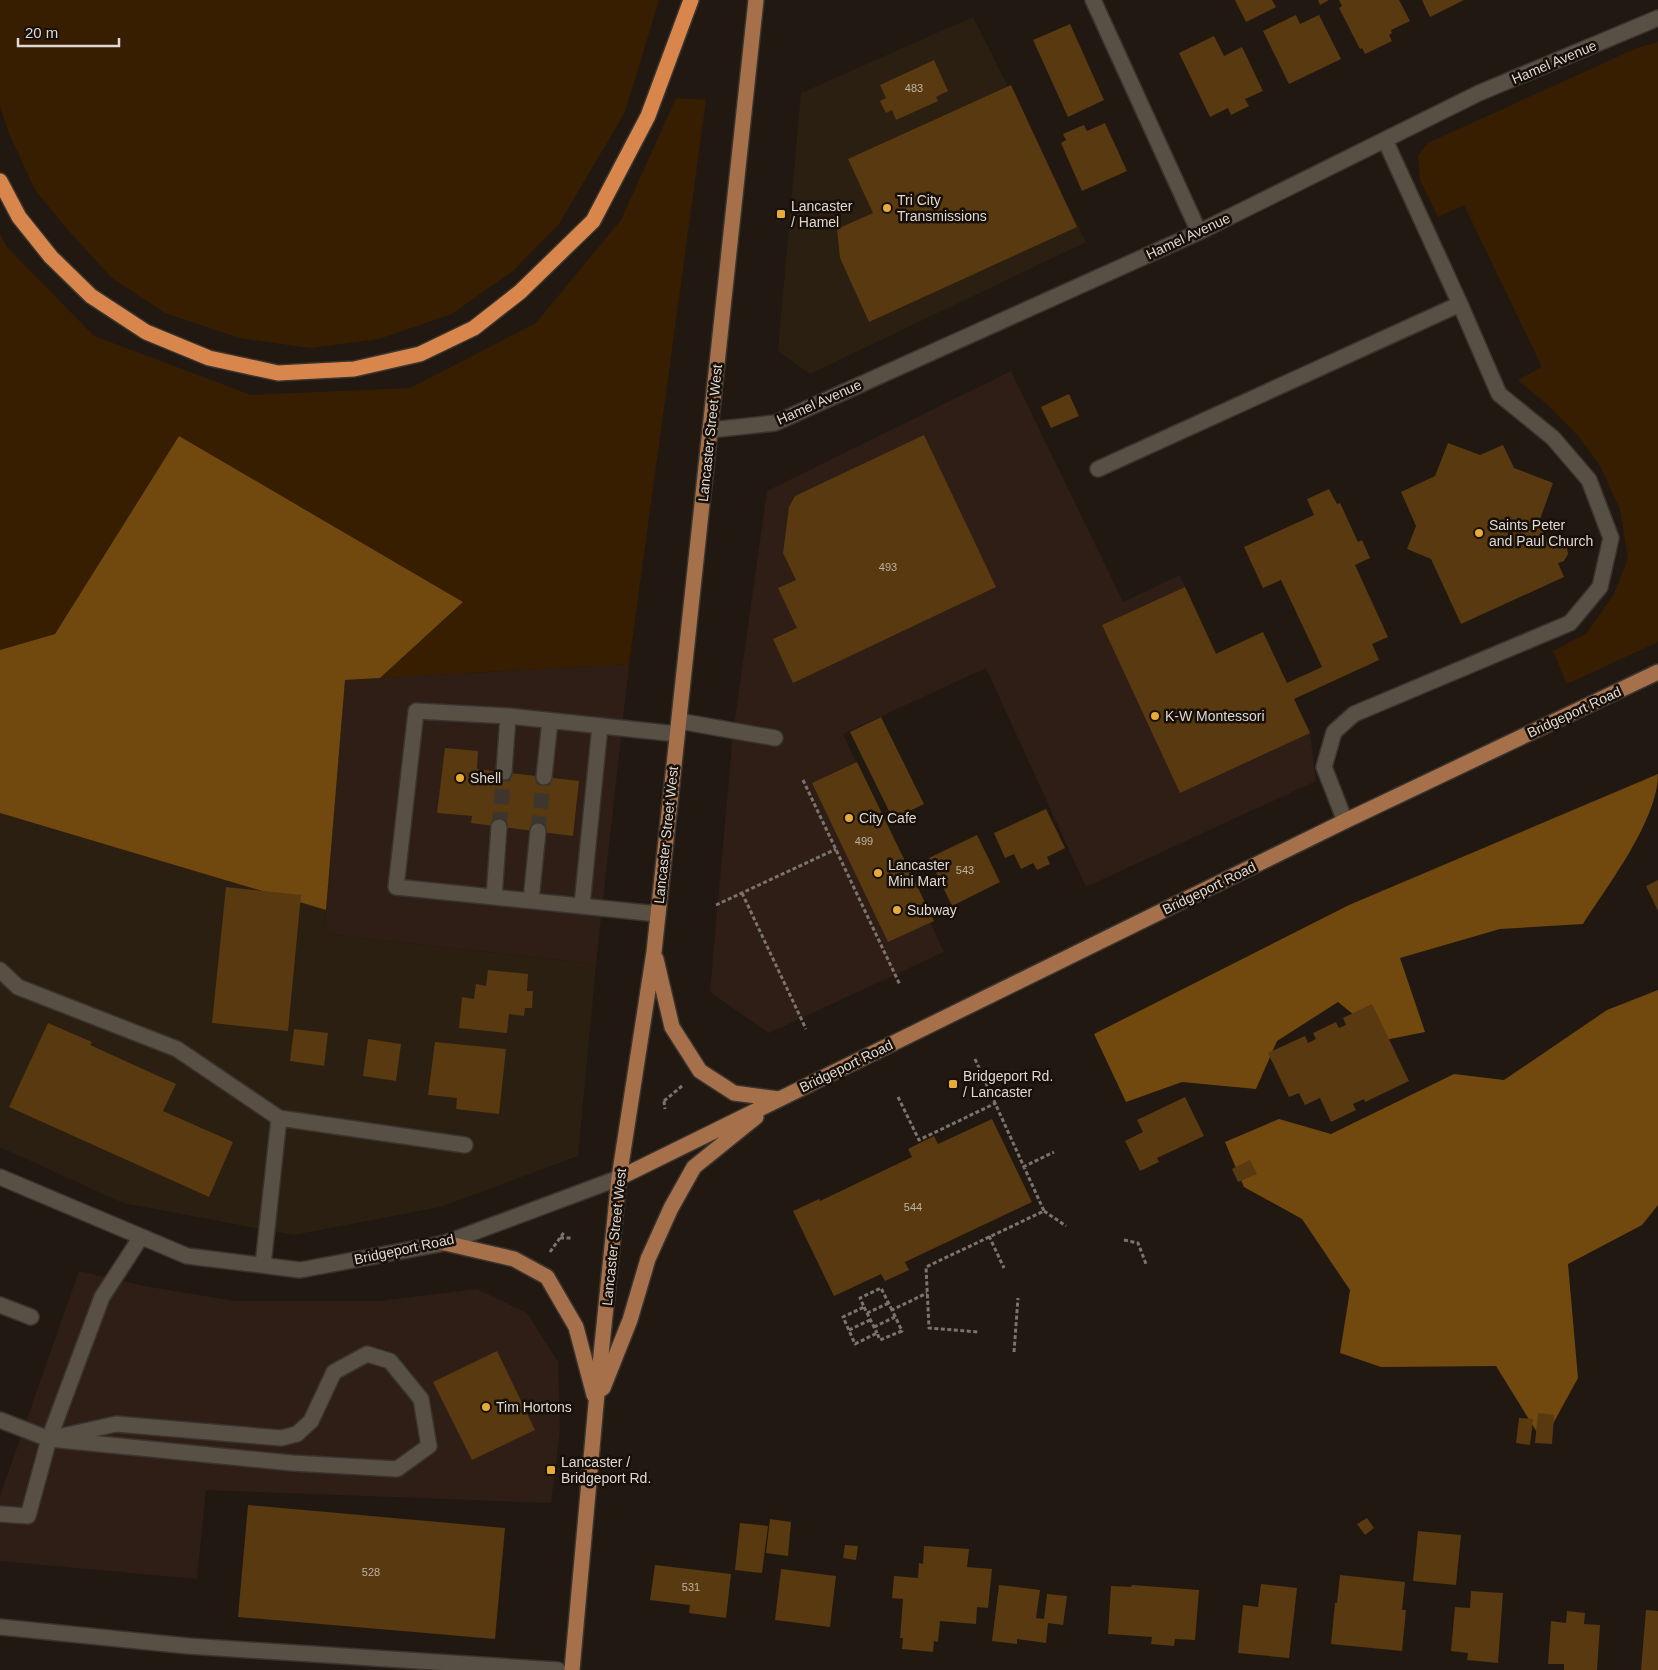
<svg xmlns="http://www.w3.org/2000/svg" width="1658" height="1670" viewBox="0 0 1658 1670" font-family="Helvetica,sans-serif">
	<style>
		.commercial { fill: #2e1e15 }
		.built { fill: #2b1f11 }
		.green { fill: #371e00 }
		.forest { fill: #71480d }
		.building { fill: #59390f }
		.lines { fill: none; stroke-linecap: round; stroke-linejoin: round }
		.minor-tunnel { stroke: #3e362e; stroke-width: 15; stroke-dasharray: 15 8; stroke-linecap: butt }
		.minor-casing { stroke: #3a342f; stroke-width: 18 }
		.major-casing { stroke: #3a342f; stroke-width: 18 }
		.highway-casing { stroke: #3a342f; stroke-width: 18 }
		.path { stroke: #7b746c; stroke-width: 3; stroke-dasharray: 4 2.5; stroke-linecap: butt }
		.minor { stroke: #595045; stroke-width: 15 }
		.major { stroke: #a6704a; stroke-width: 15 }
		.highway { stroke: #d9864d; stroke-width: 15 }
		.poi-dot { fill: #e7ac36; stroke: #181008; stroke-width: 2 }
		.labels { text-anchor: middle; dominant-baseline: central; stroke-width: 5; stroke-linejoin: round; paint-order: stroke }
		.number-label { font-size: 11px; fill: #beb1a2 }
		.street-label { font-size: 14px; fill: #dfd9d3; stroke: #181008 }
		.poi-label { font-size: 14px; fill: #dfd9d3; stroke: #181008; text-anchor: start }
	</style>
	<rect width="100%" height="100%" fill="#211911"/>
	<path class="commercial" d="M1011,371L1123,602L1180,575L1216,653L1263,632L1310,733L1316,781L1086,887L986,668L843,734L944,952L769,1033L710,992L733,733L767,491Z
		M629,664L596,964L324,934L345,680Z
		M79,1271L144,1286L235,1301H380L477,1289L527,1313L558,1362L560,1430L551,1503L206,1490L197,1579L0,1561V1496Z"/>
	<path class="built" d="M973,17L1086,242L810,374L778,351L801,93Z
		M0,813L326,910L325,934L596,964L578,1156L440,1207L294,1235L123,1203L0,1147Z"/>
	<path class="green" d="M0,0H659L625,112L559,224L513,271L452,314L379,339L310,348L239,338L165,313L112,278L67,229L35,190L8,131L0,106Z
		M1658,42V642L1567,684L1553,651L1586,634L1614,594L1628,559L1620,509L1599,464L1580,438L1549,406L1518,380L1542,367L1464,205L1438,217L1420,180L1418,156L1428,143L1637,48Z
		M676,98L706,100L629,664L380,678L463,602L179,436L55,634L0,650V234L7,247L94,336L251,395L410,388L536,323L621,220Z"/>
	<path class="forest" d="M179,436L463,602L380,678L345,680L326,910L0,813V650L55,634Z
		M1658,774C1658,820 1608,885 1583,924L1500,929L1400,958L1425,1032L1385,1040L1338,1002L1277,1041L1256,1089L1182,1082L1126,1102L1094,1034L1349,905Z
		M1658,990V1205L1642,1225L1568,1264L1578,1378L1543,1442L1496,1366L1381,1367L1340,1353L1350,1290L1302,1219L1244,1187L1225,1142L1279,1119L1331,1134L1454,1074L1504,1080L1607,1010Z"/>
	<path class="building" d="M1235,0H1272L1276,7L1246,22Z
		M1318,0H1329L1320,5Z
		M1339,0H1399L1410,21L1391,30L1392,33L1389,35L1392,41L1365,54L1362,48L1360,49L1339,8L1342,6Z
		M1422,0H1464L1430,17Z
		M1296,15L1300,24L1319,15L1341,59L1289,84L1263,31Z
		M1070,24L1104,100L1068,117L1033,40Z
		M1214,36L1224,56L1242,47L1263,91L1245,99L1249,106L1231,115L1228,108L1210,117L1179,53Z
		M934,60L948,91L936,97L938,101L896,120L892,110L886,113L880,101L886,98L880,85Z
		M1011,85L1077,227L869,322L840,258L837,229L873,213L848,159Z
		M1105,123L1127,171L1082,191L1061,143L1066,140L1063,134L1084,125L1087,131Z
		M1069,394L1079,416L1051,428L1041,407Z
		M924,435L996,587L793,683L773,639L797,628L778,588L796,580L783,553L789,507L795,496Z
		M1448,443L1480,455L1503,445L1514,468L1553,483L1539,522L1548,542L1559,540L1564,543L1567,547L1568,554L1564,561L1558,563L1564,577L1461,624L1431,559L1407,549L1416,526L1401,492L1435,476Z
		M1329,489L1337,504L1340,503L1358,542L1362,540L1370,558L1355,565L1388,637L1372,644L1379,660L1294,699L1310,733L1180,793L1102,625L1185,587L1216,654L1263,632L1287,683L1322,667L1281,580L1263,588L1244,547L1314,515L1307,499Z
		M881,717L924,804L893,819L850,732Z
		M445,748L478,751L477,769L579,781L573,836L471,823L472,816L437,813Z
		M857,762L934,921L888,942L812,783Z
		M1046,809L1065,848L1047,857L1050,864L1037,870L1033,863L1021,869L1014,854L1005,858L994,833Z
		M977,835L1000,882L952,906L929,858Z
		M1658,880V911L1646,886Z
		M226,887L301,895L288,1031L212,1023Z
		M488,970L528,974L527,991H533L532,1008H525L524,1016L509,1014L507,1033L459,1028L462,997L474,999L476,984L486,986Z
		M1372,1004L1409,1081L1365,1102L1364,1099L1353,1104L1356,1110L1331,1122L1320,1098L1305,1105L1299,1093L1289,1097L1268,1053L1305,1036L1308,1043L1316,1039L1313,1033L1336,1022L1339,1028L1346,1025L1343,1018Z
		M48,1023L92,1042L90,1045L176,1084L163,1111L233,1142L209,1197L9,1107Z
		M294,1029L328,1033L324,1066L290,1061Z
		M368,1039L401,1044L396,1081L363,1076Z
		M435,1042L506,1049L499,1114L456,1109L457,1098L428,1095Z
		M1185,1097L1204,1136L1157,1158L1159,1162L1140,1171L1125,1141L1143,1132L1137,1120Z
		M992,1119L1032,1202L905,1262L909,1270L885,1281L881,1274L834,1296L793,1211L819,1199L820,1201L912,1157L908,1149L934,1136L938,1144Z
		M1250,1160L1257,1174L1238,1182L1232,1169Z
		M497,1351L535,1430L472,1460L433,1382Z
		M1538,1413L1554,1415L1552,1444L1535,1443Z
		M1519,1418L1533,1419L1530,1445L1516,1443Z
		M248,1505L505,1528L495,1639L238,1617Z
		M1367,1518L1374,1528L1365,1535L1357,1524Z
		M770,1519L791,1522L788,1556L766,1553Z
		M740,1523L768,1526L762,1573L735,1570Z
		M1418,1531L1461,1535L1456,1585L1413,1581Z
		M845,1545L858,1546L856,1560L843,1558Z
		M924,1546L969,1549L967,1567L992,1569L988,1608L977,1607L976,1624L940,1621L938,1642L934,1641L933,1652L902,1649L903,1638H900L903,1599L892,1598L894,1576L918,1578L919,1563L923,1564Z
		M655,1565L731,1574L726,1618L689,1613L690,1605L650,1600Z
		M781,1569L836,1576L830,1627L775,1620Z
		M1340,1575L1405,1582L1402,1610H1406L1402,1651L1331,1644L1335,1603H1337Z
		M1261,1584L1297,1588L1289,1658L1238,1653L1243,1605L1258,1607Z
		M999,1585L1040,1590L1036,1618L1044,1619L1047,1594L1067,1596L1063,1625L1048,1623L1046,1643L1017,1639V1644L992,1641Z
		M1132,1585L1199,1590L1195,1640L1175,1639L1174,1646L1151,1644L1152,1637L1108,1634L1111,1586L1131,1587Z
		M1471,1591L1503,1593L1498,1663L1467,1660L1468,1653L1451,1651L1455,1607L1470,1608Z
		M1646,1610L1658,1611V1670H1641Z
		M1567,1611L1585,1613L1584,1624L1600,1625L1597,1670H1564V1664H1548L1551,1621L1566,1623Z"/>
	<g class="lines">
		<path class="minor-tunnel" d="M499,827L504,772
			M538,831L544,777"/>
		<defs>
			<path id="minor" d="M1093,0L1199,232
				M710,430L775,423L1199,232L1479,93L1658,18
				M1098,469L1460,304
				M679,721L775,738
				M504,772L508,716
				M544,777L550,721
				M1345,821L1324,767L1334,732L1354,714L1570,623L1600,587L1611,538L1589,480L1553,438L1499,394L1460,304L1385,140
				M494,897L499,827
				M531,900L538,831
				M582,905L600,726
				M658,914L396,887L416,711L508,716L677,734
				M0,970L18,987L177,1049L279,1118L465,1145
				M0,1177L187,1256L300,1270L445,1243L619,1178
				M263,1265L279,1118
				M0,1305L31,1317
				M0,1420L49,1439L292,1463L397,1469L429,1446L421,1399L390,1361L367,1354L334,1372L311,1421L297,1434L281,1438L116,1424L49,1439
				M0,1514L28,1516L49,1439L102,1297L141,1237
				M0,1627L188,1646L558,1670"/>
			<path id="major" d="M656,959L672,1027L700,1071L734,1093L779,1099
				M619,1178L1345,821L1658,672
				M445,1243L514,1259L547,1277L576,1327L594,1395
				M603,1388L630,1320L648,1259L671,1208L694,1167L756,1117
				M572,1670L596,1404L619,1178L654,952L756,0"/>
			<path id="highway" d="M0,181L19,217L51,257L91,296L146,332L209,358L278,373L354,369L420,354L474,328L520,292L593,221L648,116L691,0"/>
		</defs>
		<use href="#minor" class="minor-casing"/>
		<use href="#major" class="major-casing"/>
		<use href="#highway" class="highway-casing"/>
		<path class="path" d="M803,780L900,985
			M742,893L806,1029
			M716,905L836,849
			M975,1059L1044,1211L926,1267L929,1328L978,1332
			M898,1097L919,1140L996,1103
			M664,1101L682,1086
			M664,1101L665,1109
			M1023,1167L1054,1152
			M1044,1211L1066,1226
			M989,1236L1004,1268
			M560,1238H573
			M1124,1240L1138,1243L1146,1264
			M550,1252L565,1231
			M864,1307L877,1333
			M892,1310L881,1288L860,1298L864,1307L843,1317L855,1344L877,1333L880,1340L902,1331L892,1310L927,1293
			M867,1313L889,1303
			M874,1327L895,1317
			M849,1330L870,1320
			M1014,1352L1018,1298"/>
		<use href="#minor" class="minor"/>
		<use href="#major" class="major"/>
		<use href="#highway" class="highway"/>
	</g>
	<g class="poi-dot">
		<circle cx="887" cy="208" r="5"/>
		<rect x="776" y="209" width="10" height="10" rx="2.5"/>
		<circle cx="1479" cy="533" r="5"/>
		<circle cx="1155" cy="716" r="5"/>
		<circle cx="460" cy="778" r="5"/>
		<circle cx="849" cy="818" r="5"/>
		<circle cx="878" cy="873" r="5"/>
		<circle cx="897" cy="910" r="5"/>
		<rect x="948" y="1079" width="10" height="10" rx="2.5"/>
		<circle cx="486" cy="1407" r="5"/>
		<rect x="546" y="1465" width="10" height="10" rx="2.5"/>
	</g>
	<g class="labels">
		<g class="number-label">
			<text x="914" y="88">483</text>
			<text x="888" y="567">493</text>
			<text x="864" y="841">499</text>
			<text x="965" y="870">543</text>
			<text x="913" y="1207">544</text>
			<text x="371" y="1572">528</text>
			<text x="691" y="1587">531</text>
		</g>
		<g class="street-label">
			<text transform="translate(1554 62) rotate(-23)">Hamel Avenue</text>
			<text transform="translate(1188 236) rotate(-25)">Hamel Avenue</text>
			<text transform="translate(819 402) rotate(-24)">Hamel Avenue</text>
			<text transform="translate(710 433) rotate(-84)">Lancaster Street West</text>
			<text transform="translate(1574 712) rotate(-25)">Bridgeport Road</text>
			<text transform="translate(666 835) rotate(-84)">Lancaster Street West</text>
			<text transform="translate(1209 888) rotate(-26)">Bridgeport Road</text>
			<text transform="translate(846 1066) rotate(-26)">Bridgeport Road</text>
			<text transform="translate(614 1237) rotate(-84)">Lancaster Street West</text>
			<text transform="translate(404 1249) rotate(-12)">Bridgeport Road</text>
		</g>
		<g class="poi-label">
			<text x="897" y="200">Tri City<tspan x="897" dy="16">Transmissions</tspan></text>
			<text x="791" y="206">Lancaster<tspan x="791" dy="16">/ Hamel</tspan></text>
			<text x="1489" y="525">Saints Peter<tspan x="1489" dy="16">and Paul Church</tspan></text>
			<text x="1165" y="716">K-W Montessori</text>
			<text x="470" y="778">Shell</text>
			<text x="859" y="818">City Cafe</text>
			<text x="888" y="865">Lancaster<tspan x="888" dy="16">Mini Mart</tspan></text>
			<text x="907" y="910">Subway</text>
			<text x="963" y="1076">Bridgeport Rd.<tspan x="963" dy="16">/ Lancaster</tspan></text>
			<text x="496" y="1407">Tim Hortons</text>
			<text x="561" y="1462">Lancaster /<tspan x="561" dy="16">Bridgeport Rd.</tspan></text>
		</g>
	</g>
	<path d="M18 38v8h101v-8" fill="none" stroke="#dfd9d3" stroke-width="2.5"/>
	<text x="25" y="38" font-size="15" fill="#dfd9d3" stroke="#181008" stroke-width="4" paint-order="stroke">20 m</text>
</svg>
